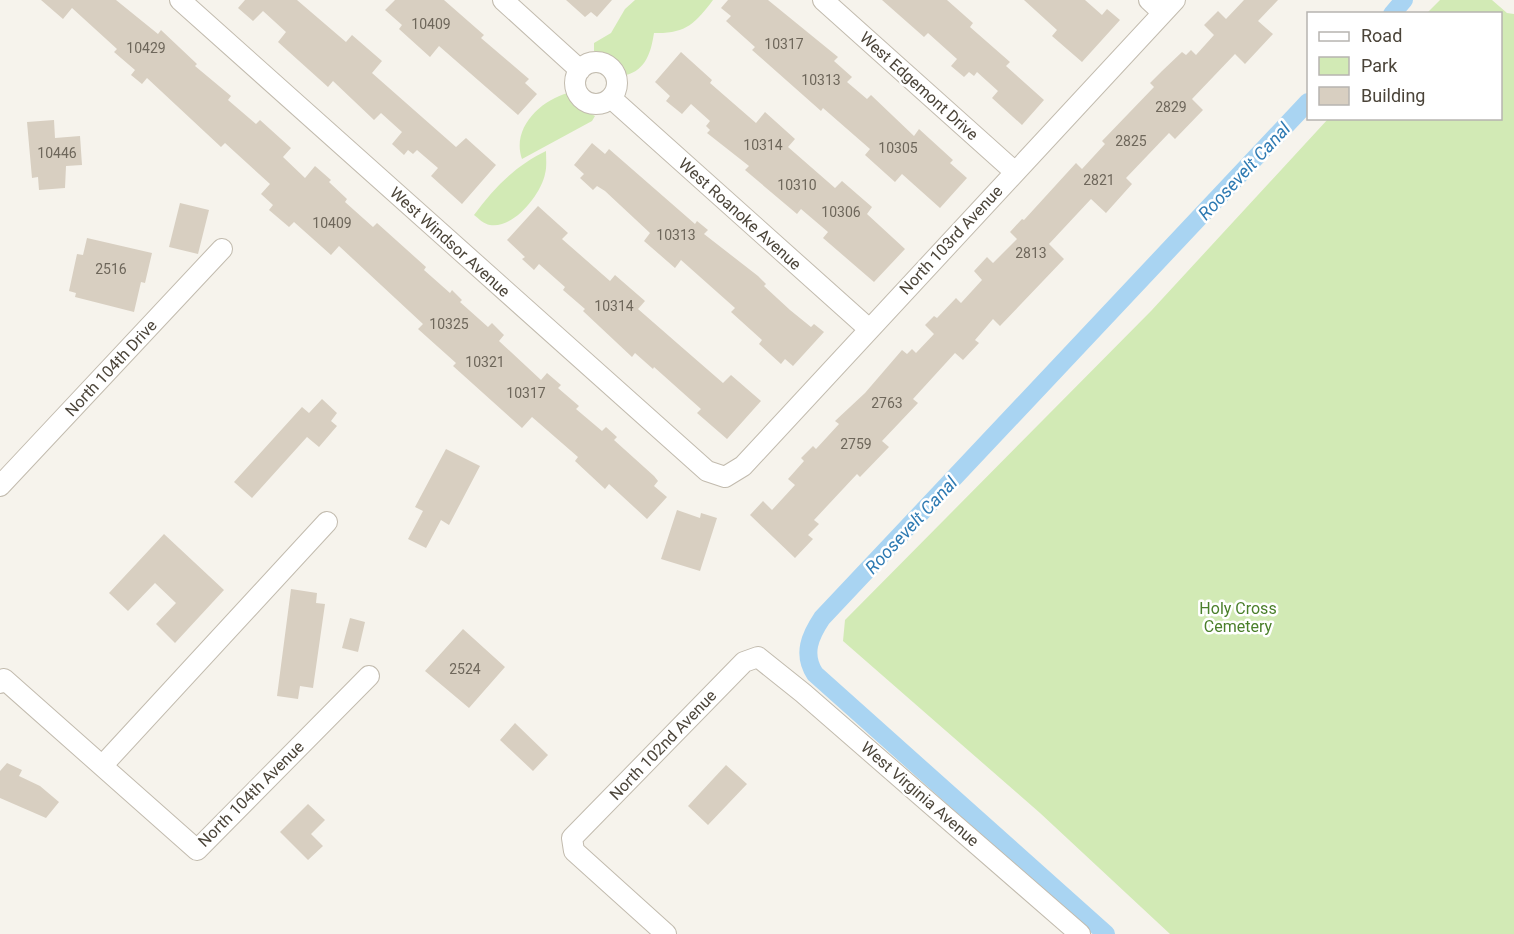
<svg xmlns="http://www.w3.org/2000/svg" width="1514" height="934" viewBox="0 0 1514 934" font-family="Roboto,sans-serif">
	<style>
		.green { fill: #d2eab5 }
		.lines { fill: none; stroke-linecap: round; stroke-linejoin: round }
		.canal { stroke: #a9d4f2; stroke-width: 18 }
		.building { fill: #d8cfc1 }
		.minor-casing { stroke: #c2bbae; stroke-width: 22 }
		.minor { stroke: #fff; stroke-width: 20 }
		.labels { text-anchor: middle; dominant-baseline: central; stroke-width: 5; stroke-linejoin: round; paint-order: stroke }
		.number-label { font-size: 14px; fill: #6e675b }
		.street-label { font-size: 16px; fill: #4b4439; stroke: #fff }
		.park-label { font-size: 16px; fill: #4a7f2a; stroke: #fff }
		.water-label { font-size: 18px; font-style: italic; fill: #2e7ab2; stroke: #fff }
	</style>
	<rect width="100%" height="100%" fill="#f6f3ec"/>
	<path class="green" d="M635,0H713C695,24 685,34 654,33C651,52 646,70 626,75C619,60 607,58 594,51V43L611,33L625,9Z
		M1440,0H1492L1507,13L1514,14V934H1170L1040,813L843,641L845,620L1151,311L1328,119L1500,118V14L1427,13Z
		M568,93L580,108L595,116L592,121L522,159C511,128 541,100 568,93Z
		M546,151C546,158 547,167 545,174C541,194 514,229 490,225C484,224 479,219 474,215C494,188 515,166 546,151Z"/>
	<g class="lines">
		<path class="canal" d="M1392,14L1404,0
			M1106,934L815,674C802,654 810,636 822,618L1308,102"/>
	</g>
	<path class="building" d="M41,0H116L158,34L161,30L197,64L195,66L231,96L228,100L256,124L260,120L291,148L283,157L305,178L315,166L331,180L329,182L347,199L345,202L373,227L377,223L426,267L424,270L450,293L452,290L462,300L460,302L488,327L492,323L504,335L499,341L541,380L547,373L561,385L558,388L579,406L576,409L602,431L606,427L617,437L614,440L654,476L658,481L654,486L667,497L647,519L609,484L605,489L575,461L578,457L532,417L522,428L453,366L456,363L418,329L423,324L339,246L331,255L294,222L289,227L269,210L273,205L261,194L270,184L225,143L221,147L147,78L142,84L131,75L135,70L114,52L117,49L72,8L63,19Z
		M245,0H297L346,42L352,35L382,61L372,73L456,147L466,138L496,165L462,204L431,176L438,168L417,150L413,154L408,150L404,155L392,144L402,132L381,113L374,120L333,81L328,87L278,42L286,32L263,11L253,21L238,8Z
		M395,0H444L484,35L481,38L529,79L525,83L537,94L518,115L439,46L430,57L399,29L402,25L385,10Z
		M566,0H612L597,17L591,12L585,17Z
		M728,0H768L838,57L834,61L852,77L847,82L867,99L871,95L914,136L919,129L953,160L950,163L967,178L940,208L902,174L895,182L865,155L870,149L823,108L821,111L752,50L755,47L726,21L731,16L721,8Z
		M882,0H947L973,23L970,27L1010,62L1006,66L1044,100L1022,125L992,98L998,91L977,72L974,76L969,72L964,77L951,66L957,59L928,33L924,37Z
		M1024,0H1085L1102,15L1107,9L1120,20L1082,62L1052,36L1057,30Z
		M1244,0H1278L1258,21L1273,34L1245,64L1235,54L1192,99L1203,110L1175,139L1169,133L1126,178L1132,184L1106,213L1091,199L1049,244L1064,259L1000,326L993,319L975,340L979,343L963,360L955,353L913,399L918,403L882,441L889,447L860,477L857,474L814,520L819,524L808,535L813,539L795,558L750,515L763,501L772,510L795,485L788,479L804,461L801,458L813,446L816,449L839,424L835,421L865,393L902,350L907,354L912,349L916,353L934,334L925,325L934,316L937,318L956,298L961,303L982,280L974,271L987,257L993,263L1017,239L1010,232L1022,219L1024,220L1076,163L1082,169L1105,144L1102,141L1154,87L1150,83L1162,71L1182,52L1186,55L1191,50L1196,55L1214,35L1204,25L1218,11L1226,19Z
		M681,52L712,80L710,83L756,123L765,112L795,139L788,147L835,188L842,181L872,207L867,214L905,249L874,282L823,238L828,232L801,209L797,214L745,170L749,166L707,133L710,130L706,126L710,121L691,104L682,114L666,101L670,96L655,82Z
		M54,120L55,138L80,136L82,165L66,166L65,188L39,190L38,177L32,178L27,122Z
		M592,143L605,154L609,149L695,224L697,221L708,230L704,234L758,276L766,284L764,286L790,310L811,327L814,324L824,332L793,366L785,359L781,364L759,344L762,340L731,312L735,308L681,260L675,268L644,241L650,233L605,191L597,186L593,190L580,178L584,174L574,165Z
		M180,203L209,210L198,254L169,247Z
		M538,206L568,233L562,239L610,281L615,275L645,301L638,309L685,350L723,383L731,375L761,401L727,439L697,413L701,409L654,367L653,369L635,353L632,357L583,311L585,309L563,290L565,287L539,264L534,270L522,259L525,257L507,240Z
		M87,238L152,253L145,283L141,282L134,312L75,297L76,293L69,291L77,254L83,255Z
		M322,399L337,413L331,421L337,426L319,447L307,437L252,498L234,482L302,407L309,413Z
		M446,449L480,466L449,525L441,520L426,548L408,539L423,511L415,507Z
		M677,510L700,518L701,513L717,518L700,571L661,559Z
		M164,534L224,590L175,643L156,624L176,603L155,583L128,611L109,593Z
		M291,589L317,593L316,603L325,604L313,688L300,686L298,699L277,696Z
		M350,618L365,622L358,652L342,648Z
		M463,629L505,667L469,708L425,671Z
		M515,723L548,755L533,771L500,740Z
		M7,763L22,770L19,776L40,786L59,802L46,818L0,798V771Z
		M726,765L747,784L708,825L688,806Z
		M308,804L325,820L311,834L323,846L308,860L280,832Z"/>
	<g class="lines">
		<defs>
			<path id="minor" d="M180,0L707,471L725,477L743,466L1175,0
				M503,0L580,70
				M823,0L1015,172
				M1149,0L1163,13
				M575 83a21 21 0 1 1 42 0a21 21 0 1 1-42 0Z
				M611,98L869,329
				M0,486L222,249
				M0,683L4,679L197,850L369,676
				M102,766L327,522
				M666,934L574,851L572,838L744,662L758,657L803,693L1080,934"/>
		</defs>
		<use href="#minor" class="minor-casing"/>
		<use href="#minor" class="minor"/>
	</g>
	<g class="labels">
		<g class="number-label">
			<text x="431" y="24">10409</text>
			<text x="784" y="44">10317</text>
			<text x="146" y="48">10429</text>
			<text x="821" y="80">10313</text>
			<text x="1171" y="107">2829</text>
			<text x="1131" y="141">2825</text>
			<text x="763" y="145">10314</text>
			<text x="898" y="148">10305</text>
			<text x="57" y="153">10446</text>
			<text x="1099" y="180">2821</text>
			<text x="797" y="185">10310</text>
			<text x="841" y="212">10306</text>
			<text x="332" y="223">10409</text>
			<text x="676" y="235">10313</text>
			<text x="1031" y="253">2813</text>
			<text x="111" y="269">2516</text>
			<text x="614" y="306">10314</text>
			<text x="449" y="324">10325</text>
			<text x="485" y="362">10321</text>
			<text x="526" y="393">10317</text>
			<text x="887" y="403">2763</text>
			<text x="856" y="444">2759</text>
			<text x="465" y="669">2524</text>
		</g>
		<g class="street-label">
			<text transform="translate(919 86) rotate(42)">West Edgemont Drive</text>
			<text transform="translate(740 214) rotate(42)">West Roanoke Avenue</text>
			<text transform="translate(951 240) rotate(-47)">North 103rd Avenue</text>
			<text transform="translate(450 242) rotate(42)">West Windsor Avenue</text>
			<text transform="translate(111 368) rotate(-47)">North 104th Drive</text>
			<text transform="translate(663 745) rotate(-46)">North 102nd Avenue</text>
			<text transform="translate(251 794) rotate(-45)">North 104th Avenue</text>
			<text transform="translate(920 794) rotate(41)">West Virginia Avenue</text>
		</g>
		<g class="park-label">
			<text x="1238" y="608">Holy Cross<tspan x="1238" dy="18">Cemetery</tspan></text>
		</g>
		<g class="water-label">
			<text transform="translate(1244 171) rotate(-47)">Roosevelt Canal</text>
			<text transform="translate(911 525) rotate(-47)">Roosevelt Canal</text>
		</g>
	</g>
	<rect x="1307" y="12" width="195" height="108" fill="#ffffff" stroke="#b7b4b0" stroke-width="1.5"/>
	<rect x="1319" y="32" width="30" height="9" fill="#ffffff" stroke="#b7b4b0" stroke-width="1.5"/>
	<text x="1361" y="42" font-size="18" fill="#4b4439">Road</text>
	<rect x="1319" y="57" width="30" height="18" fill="#d2eab5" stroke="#b7b4b0" stroke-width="1.5"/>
	<text x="1361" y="72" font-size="18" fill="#4b4439">Park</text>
	<rect x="1319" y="87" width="30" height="18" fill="#d8cfc1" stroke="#b7b4b0" stroke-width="1.5"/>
	<text x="1361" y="102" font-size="18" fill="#4b4439">Building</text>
</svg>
